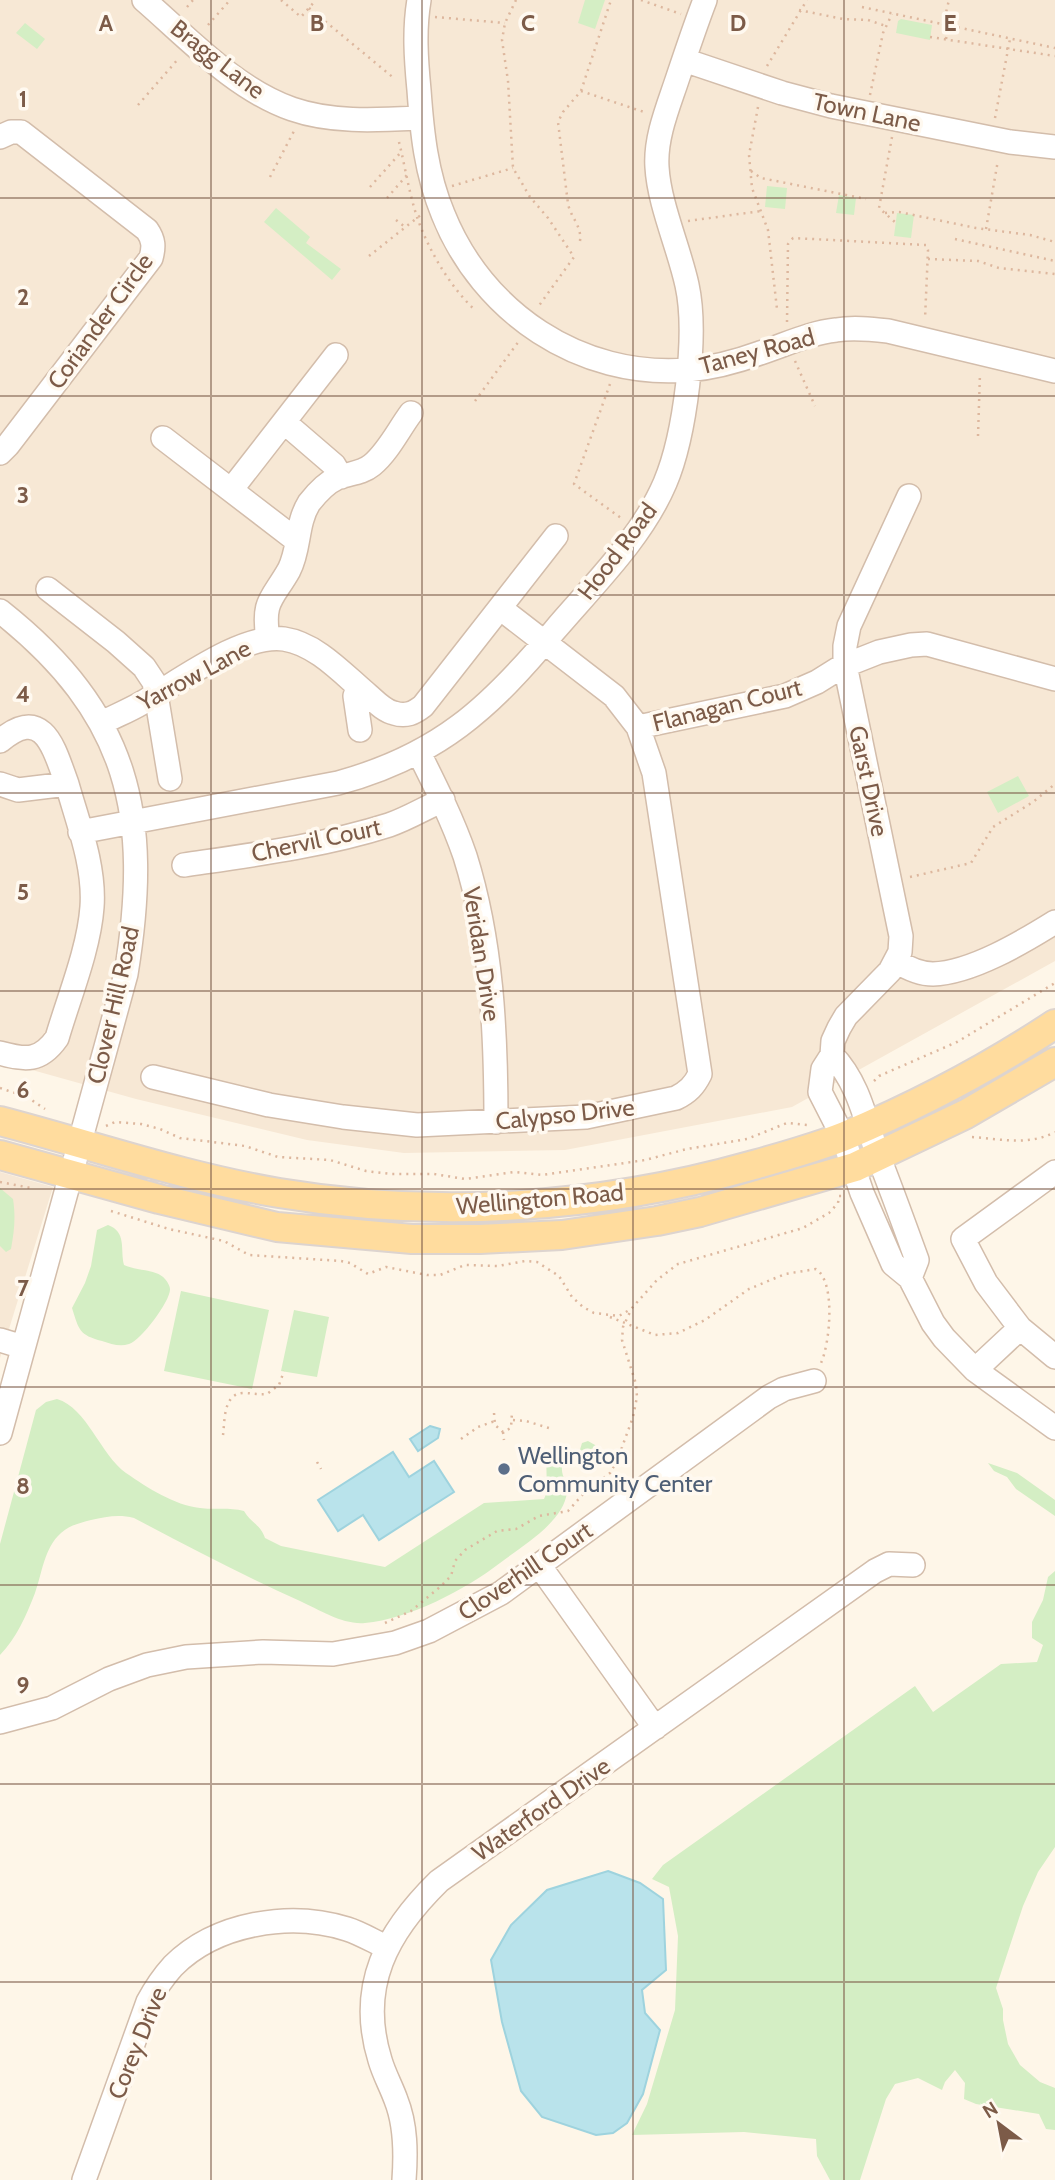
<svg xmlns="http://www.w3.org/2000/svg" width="1055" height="2180" viewBox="0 0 1055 2180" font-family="Cabin,sans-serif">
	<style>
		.residential { fill: #f7e8d5 }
		.green { fill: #d4eec4 }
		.water { fill: #b9e3eb; stroke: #9ed3de; stroke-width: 2 }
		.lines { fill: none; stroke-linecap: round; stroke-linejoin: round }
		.minor-casing { stroke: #d3bdab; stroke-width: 26 }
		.major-casing { stroke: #ddd4cf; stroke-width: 32 }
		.path { stroke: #ddb79e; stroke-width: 2.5; stroke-dasharray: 2 5; stroke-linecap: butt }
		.minor { stroke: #fff; stroke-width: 23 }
		.major { stroke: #ffdc9e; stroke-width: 28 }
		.grid { fill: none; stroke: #7c5b48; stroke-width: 2; stroke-opacity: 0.55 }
		.service-dot { fill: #5c6f8a; stroke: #fff9f0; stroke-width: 2.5 }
		.labels { text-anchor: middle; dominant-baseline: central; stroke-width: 7; stroke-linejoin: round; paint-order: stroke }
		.street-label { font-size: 24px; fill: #7c5b48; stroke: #fff9f0 }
		.service-label { font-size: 24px; fill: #4e5e75; stroke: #fff9f0; text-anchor: start }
		.grid-label { font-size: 23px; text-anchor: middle; font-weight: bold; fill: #7c5b48; stroke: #fff9f0; stroke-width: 7; stroke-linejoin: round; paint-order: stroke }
	</style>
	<rect width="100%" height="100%" fill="#fef6e8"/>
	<path class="residential" d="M0,0H1055V961L792,1107L565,1150L404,1153L307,1140L136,1099L0,1061Z
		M0,1172L53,1187L0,1358Z"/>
	<path class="green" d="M585,0H605L595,29L578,23Z
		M901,19L932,25L930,40L896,33L898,21Z
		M25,23L45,39L37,49L16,33Z
		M767,186L787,188L785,209L765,207Z
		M839,195L856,198L854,215L836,213Z
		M276,208L310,237L306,243L341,269L332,280L264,222Z
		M897,213L914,215L911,238L894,236Z
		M1018,776L1029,796L998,813L987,792Z
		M0,1188L13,1199C16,1218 14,1232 11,1249L6,1252L0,1246Z
		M108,1225C127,1232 120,1249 124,1265C136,1271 157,1269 165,1279C167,1281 170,1286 170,1289C171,1300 141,1341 129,1344C120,1347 111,1344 102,1341C79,1335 79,1330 72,1308L85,1283L91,1266L97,1230Z
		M181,1291L269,1310L252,1389L164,1371Z
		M294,1310L329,1317L317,1377L281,1371Z
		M57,1399C87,1408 100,1454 126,1473C148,1488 174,1505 200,1508C215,1510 229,1507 244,1511C250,1522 261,1525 265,1538L281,1546L385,1567L484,1503L544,1499L547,1492L546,1452L558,1446L572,1455L579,1453L582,1443L588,1441L595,1445L601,1456L592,1465L567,1463L562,1467C561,1477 568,1482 567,1492C564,1522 522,1546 500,1563C465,1590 409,1619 365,1623C343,1625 320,1610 300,1601C244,1576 189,1547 134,1518C118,1514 106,1517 91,1520C80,1523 70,1525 61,1533C44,1548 42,1574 35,1593C27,1614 16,1639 0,1655V1544L36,1410L46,1402Z
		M988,1463L1017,1473L1055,1500V1516L1016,1489L1007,1477L994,1471Z
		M1055,1571V1847L1038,1872L1023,1906L996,1988L1003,2009V2020L1008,2044L1020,2065L1040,2082L1055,2088V2130L1046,2129L1039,2114L976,2104L964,2099L965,2083L955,2070L945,2082L942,2090L918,2078L895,2084L886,2099L860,2180H830L817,2156L816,2139L744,2132L632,2135L647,2104L675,2010L678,1936L669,1887L652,1879L663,1865L915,1686L933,1712L1001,1664L1037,1662L1043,1645L1032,1638V1622L1043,1600L1048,1577Z"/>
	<path class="water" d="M430,1426L440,1429L438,1438L418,1451L410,1439Z
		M393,1452L409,1477L434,1461L454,1492L379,1540L363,1515L338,1531L318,1500Z
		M608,1871L640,1883L663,1899L666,1970L642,1990L645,2013L660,2030L643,2094L627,2123L613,2133L596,2135L542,2117L521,2091L502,2022L491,1960L511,1925L547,1890Z"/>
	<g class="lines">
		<defs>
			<path id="minor" d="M144,0C189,39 235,89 292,109C332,123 378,120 421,118
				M419,0C414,30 416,59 419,90C422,132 426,173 443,214C482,312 580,379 688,370C712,368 738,361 760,353C785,345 809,333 836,330C853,327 871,329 888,331L1055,371
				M684,60L782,93L831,106L1010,142L1055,147
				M0,137L11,132H21L147,230C154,240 154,247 151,258L8,445L0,453
				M284,422L334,465L341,477
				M163,438L296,540
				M231,490L336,355
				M909,496L849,626L845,646V665L901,936L900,952L890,971L846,1016L839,1028L833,1041L832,1055L823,1069L820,1092L843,1137L862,1193L893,1264L910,1278L933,1323L944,1338L975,1370L1055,1428
				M48,589L116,642L144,667L154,682L170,779
				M0,611C130,714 152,815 126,974L0,1433
				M268,639C262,600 272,600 289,570C300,549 296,524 309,503C316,494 326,483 337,478C349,473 361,474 372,465C388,452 399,429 411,413
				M358,687L355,696L360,730
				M102,723C115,716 128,711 140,704C177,683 242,633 284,639C317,644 344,675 368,695C375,701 384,711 394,713C406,717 414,713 423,706L556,536
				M638,727L785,696L817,682L841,667L879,652L911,645L927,644L1055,679
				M0,741C44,704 54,749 67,784L18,790L0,784
				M419,753C436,787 453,821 465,856C492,942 496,1033 496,1122
				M80,832L338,783C438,756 490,708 554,631C593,585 641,539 665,483C685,436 698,335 687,285C679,248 659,204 657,167C655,138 668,107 677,80C686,53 695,26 705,0
				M184,865C252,855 323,846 389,825C407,819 425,808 443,800
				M896,961C907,968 919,974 933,974C971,973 1023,942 1055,922
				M0,1053C26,1060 40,1062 57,1038C69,997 89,949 92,907C95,866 78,823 67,784
				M832,1055C858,1082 865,1118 877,1153C891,1188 904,1224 917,1260L910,1278
				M153,1077L269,1105L343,1117L417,1125L586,1117L676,1098C688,1092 694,1086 700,1074L654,773L638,727L614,696L500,608
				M1055,1172L963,1239L986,1283L1020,1328L1055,1357
				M0,1340L23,1347
				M975,1370L1020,1328
				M539,1565L655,1728
				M0,1722L52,1708L109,1679L147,1665L186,1657L263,1652L333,1654L395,1643L429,1631L501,1593L769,1397L784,1389L814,1381
				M84,2180L148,2002C155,1989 163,1977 173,1966C216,1923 290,1911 347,1929C360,1933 373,1941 386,1947
				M404,2180C406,2153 406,2125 396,2100C391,2086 384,2074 380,2060C357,1986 387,1932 439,1881L875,1571L889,1564L913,1565"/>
			<path id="major" d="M0,1121C92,1145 184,1177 279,1193C435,1219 597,1209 750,1166C782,1157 815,1148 845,1136C918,1105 989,1068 1055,1024
				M0,1155L159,1199L277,1227L412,1239H480L562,1235L657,1221L700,1212L855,1167L966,1114L1055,1062"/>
		</defs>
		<use href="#minor" class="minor-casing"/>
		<use href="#major" class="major-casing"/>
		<path class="path" d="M281,0L301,17L316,0
			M516,0L505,23L502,40L508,81L513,168L530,197L548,218L574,257L538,307
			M641,0L681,14
			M187,7L193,0
			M862,7L1055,48
			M309,8L395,79
			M799,10L843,19L868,20L886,26
			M435,17L505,23
			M208,25L230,0
			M943,25L949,0
			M930,37L1055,56
			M946,39L949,26
			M767,66L807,0
			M581,91L647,113
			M870,95L883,33L892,14
			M138,105L179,58
			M758,107L749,155L752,188L768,230L777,309
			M995,118L1010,39
			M892,137L879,208L896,223
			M399,142C405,166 409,193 417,217C428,249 450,287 475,310
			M751,171L761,178L866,199
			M270,177L294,131
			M452,186L513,168
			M370,187L402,151
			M387,198L407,175
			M885,213L899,212L976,228L1030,235L1055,242
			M396,220L405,227
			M688,221L761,211
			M986,229L998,160
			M955,239L1055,261
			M580,241C582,226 571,218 568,204L558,122L563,112L581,91L611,0
			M369,256L422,214
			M928,259L978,261L999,268L1055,274
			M787,322L788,244L793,238L926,245L928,250L925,319
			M795,361L815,406
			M610,384L574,484L621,518
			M475,401L519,341
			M978,436L980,373
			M910,877L971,863L993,827L1033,802L1055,784
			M874,1081L879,1076L957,1042L1055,983
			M0,1088L27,1097L45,1109
			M106,1126L115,1122L141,1124L160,1129L180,1138L245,1146L278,1157L330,1160L366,1171L391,1174H434L465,1179L514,1172L542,1175L645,1160L687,1149L747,1139L787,1123L808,1125
			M972,1137C1001,1139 1029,1146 1055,1132
			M0,1182L31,1188
			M111,1211L169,1229L224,1241L249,1255L341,1261L350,1263L368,1274L386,1267L427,1275H440L465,1265L498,1266L525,1261L537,1262L559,1276L572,1297L583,1307L594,1313L619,1316L631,1309L657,1280L678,1264L803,1228L829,1213L838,1203L839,1196H842
			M610,1317L655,1335L678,1333L705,1320L749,1289L785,1274L816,1269C836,1282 830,1343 821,1363
			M494,1413L495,1425L503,1432L511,1428L512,1412
			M513,1420L526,1421L552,1429
			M503,1432L504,1440
			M223,1435C225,1420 223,1393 244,1393C252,1393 259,1395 267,1394L279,1385L284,1371
			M461,1439L478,1427L495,1421
			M317,1462L321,1469
			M385,1623L411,1611L440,1587L451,1576L455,1561L465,1550L497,1531L516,1529L539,1516L568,1511L584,1493L610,1473L617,1461L633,1417L637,1397L636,1384L622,1340L623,1327L630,1312"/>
		<use href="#minor" class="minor"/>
		<use href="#major" class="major"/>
	</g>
	<path class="grid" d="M211,0V2180M422,0V2180M633,0V2180M844,0V2180M0,198H1055M0,396H1055M0,595H1055M0,793H1055M0,991H1055M0,1189H1055M0,1387H1055M0,1585H1055M0,1784H1055M0,1982H1055"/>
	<circle class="service-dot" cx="504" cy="1469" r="7"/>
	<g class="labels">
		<g class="street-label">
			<text transform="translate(218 59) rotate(38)">Bragg Lane</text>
			<text transform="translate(867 112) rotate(12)">Town Lane</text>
			<text transform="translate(100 321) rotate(-54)">Coriander Circle</text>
			<text transform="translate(757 351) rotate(-15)">Taney Road</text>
			<text transform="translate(617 551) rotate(-53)">Hood Road</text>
			<text transform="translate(194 675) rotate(-28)">Yarrow Lane</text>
			<text transform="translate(727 705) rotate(-14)">Flanagan Court</text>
			<text transform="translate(869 781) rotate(78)">Garst Drive</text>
			<text transform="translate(316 840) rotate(-12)">Chervil Court</text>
			<text transform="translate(482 954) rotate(81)">Veridan Drive</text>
			<text transform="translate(113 1005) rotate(-77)">Clover Hill Road</text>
			<text transform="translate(565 1114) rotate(-6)">Calypso Drive</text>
			<text transform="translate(540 1199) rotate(-5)">Wellington Road</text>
			<text transform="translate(525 1571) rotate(-34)">Cloverhill Court</text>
			<text transform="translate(541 1809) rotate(-35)">Waterford Drive</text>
			<text transform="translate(137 2043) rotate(-68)">Corey Drive</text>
		</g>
		<g class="service-label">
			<text x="518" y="1455">Wellington<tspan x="518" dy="28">Community Center</tspan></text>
		</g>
	</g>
	<g class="grid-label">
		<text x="106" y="31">A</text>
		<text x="317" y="31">B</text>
		<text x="528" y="31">C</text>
		<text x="738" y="31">D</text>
		<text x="950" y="31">E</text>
		<text x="23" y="107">1</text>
		<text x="23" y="305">2</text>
		<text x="23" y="503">3</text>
		<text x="23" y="702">4</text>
		<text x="23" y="900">5</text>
		<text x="23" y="1098">6</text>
		<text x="23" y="1296">7</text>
		<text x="23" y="1494">8</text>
		<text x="23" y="1693">9</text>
	</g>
	<g transform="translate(999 2124) rotate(328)" stroke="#fff9f0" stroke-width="5" paint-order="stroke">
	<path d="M0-5L12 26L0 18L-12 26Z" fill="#7c5b48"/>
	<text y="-10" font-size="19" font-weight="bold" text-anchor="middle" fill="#7c5b48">N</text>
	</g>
</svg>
